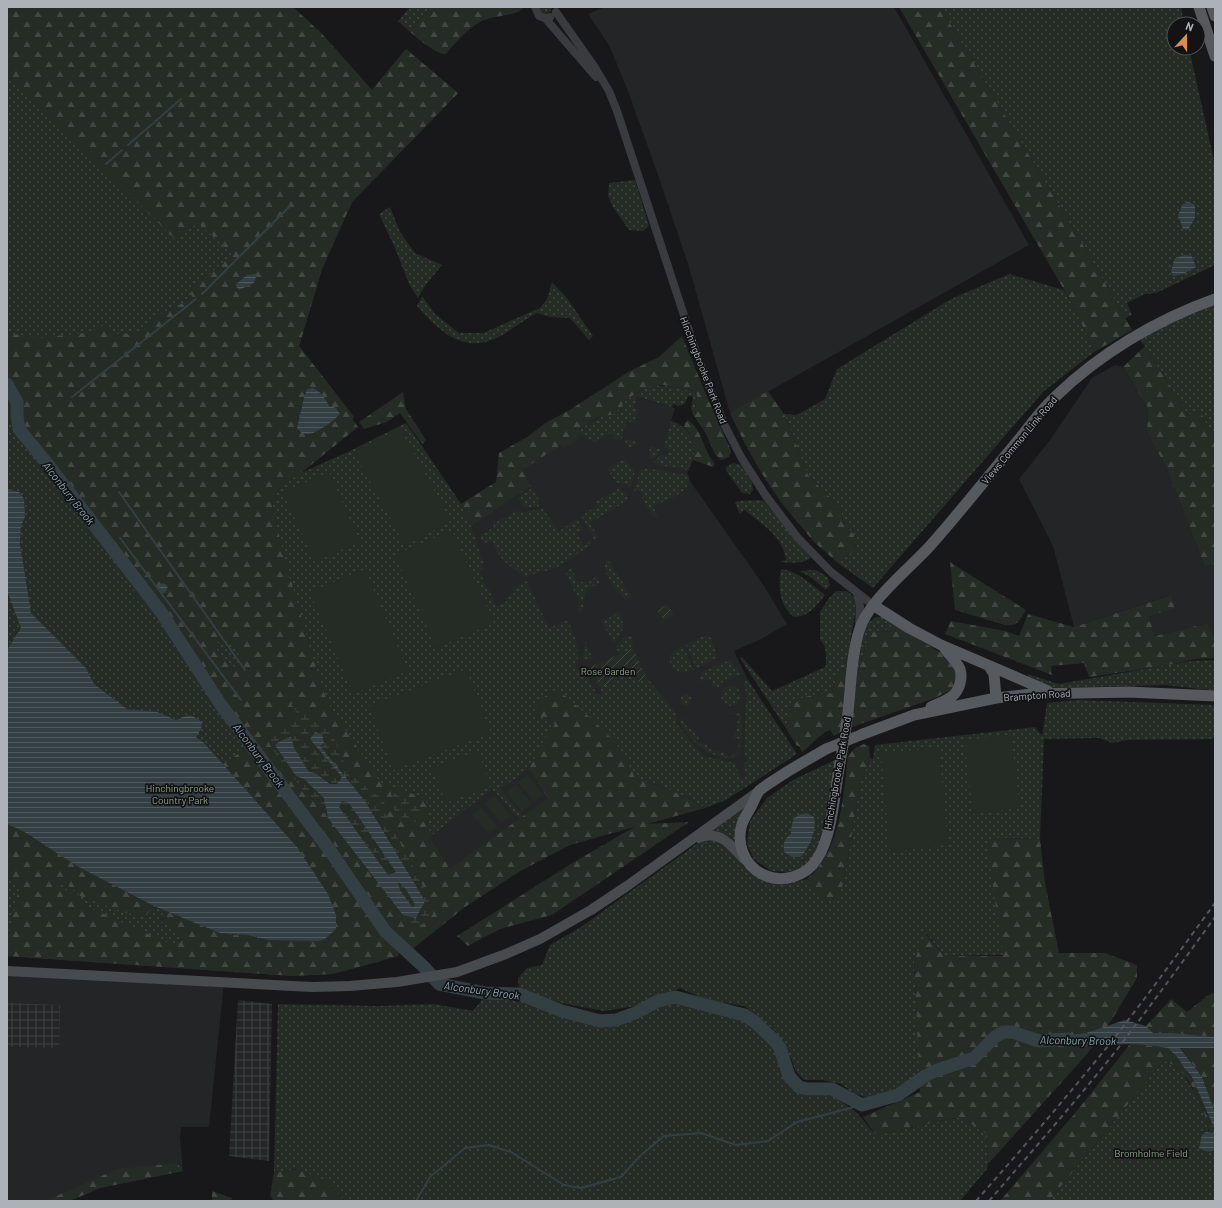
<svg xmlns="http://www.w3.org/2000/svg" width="1222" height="1208" viewBox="0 0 1222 1208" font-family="Barlow,sans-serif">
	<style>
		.built { fill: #242527 }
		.industrial { fill: url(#industrial-grid) }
		.grass { fill: url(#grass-dots) }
		.forest { fill: url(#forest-firs); fill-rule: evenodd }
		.wetland { fill: url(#wetland-marsh) }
		.garden { fill: url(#garden-furrows) }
		.pitch { fill: #252b25 }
		.water { fill: url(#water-rules); fill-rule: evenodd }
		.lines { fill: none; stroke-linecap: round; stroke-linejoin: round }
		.stream { stroke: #343f43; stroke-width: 2 }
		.river { stroke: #343f43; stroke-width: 13 }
		.tertiary { stroke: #393b3e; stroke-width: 8 }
		.secondary { stroke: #484b4e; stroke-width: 10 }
		.primary { stroke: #56595d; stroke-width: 11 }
		.rail { stroke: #535659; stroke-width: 2; stroke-dasharray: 5 4; stroke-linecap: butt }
		.primary-bridge { stroke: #56595d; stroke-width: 11 }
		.labels { text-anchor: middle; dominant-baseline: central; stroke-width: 3.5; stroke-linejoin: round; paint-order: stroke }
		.street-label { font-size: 10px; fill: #acb2b8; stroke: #131315 }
		.park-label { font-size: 10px; fill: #8aa085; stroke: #131315 }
		.water-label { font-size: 11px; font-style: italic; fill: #87a5ae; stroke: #131315 }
	</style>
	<defs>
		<pattern id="industrial-grid" width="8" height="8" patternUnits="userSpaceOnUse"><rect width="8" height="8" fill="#242527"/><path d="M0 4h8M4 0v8" fill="none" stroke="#414244"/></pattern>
		<pattern id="grass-dots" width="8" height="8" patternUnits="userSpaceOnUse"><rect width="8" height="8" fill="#252b25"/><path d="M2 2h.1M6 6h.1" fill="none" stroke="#424743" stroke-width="1.8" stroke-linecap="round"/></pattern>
		<pattern id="forest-firs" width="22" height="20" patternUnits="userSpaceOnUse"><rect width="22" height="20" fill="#252b25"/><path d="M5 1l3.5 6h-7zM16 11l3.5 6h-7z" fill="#424743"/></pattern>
		<pattern id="wetland-marsh" width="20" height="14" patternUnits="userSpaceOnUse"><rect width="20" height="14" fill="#252b25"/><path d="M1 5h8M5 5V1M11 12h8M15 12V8" fill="none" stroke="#424743"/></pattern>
		<pattern id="garden-furrows" width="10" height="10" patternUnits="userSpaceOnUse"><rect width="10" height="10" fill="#252b25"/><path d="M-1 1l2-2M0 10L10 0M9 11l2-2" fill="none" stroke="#424743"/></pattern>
		<pattern id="water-rules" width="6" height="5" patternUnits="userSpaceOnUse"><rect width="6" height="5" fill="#343f43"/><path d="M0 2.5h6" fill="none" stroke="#4f585c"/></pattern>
	</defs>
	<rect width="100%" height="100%" fill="#18181a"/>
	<path class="built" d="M605,7H894L1029,245L730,413L689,267L657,172L628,91L609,45L588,14Z
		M1115,365L1123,367L1148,408L1147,432L1166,467L1205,567L1215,564V639L1208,623L1155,636L1149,616L1170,595L1074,627L1053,546L1019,479L1050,440L1092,378Z
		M632,396L675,408L671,421L684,427L693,460L687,474L690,481L764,586L787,624L761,639L734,651L748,680L797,754L726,800L705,808L570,845L522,870L450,869L430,837L301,473L348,452L406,423L461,504Z
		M7,972L224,983L209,1127H181L180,1136L183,1171L100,1188L57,1201H7Z"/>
	<path class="industrial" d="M238,1000L272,1004L269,1161L229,1156Z
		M7,1003L60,1005L59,1048L7,1047Z"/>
	<path class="grass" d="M7,7H293L322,34L372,90L406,49L458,93L352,202L322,269L299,346L354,417L352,419L358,427L266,489L282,549L272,504L281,485L301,473L348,452L406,423L461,504L471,526L484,564L480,573L497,606L507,601L505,598L514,593L512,589L527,581L549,628L567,620C576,635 581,652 576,669L579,671L584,669L597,695L602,693L600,688L633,673L638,682L647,678L677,714L676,723L703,756L735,763L741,778L747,775L743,768L744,764L747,762V759L744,754L746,702L747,695L743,682L748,680L797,754L726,800L705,808L692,799L659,785L635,779L571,700L535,715L542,717L555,724L543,742L529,769L500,789L523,816L519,819L492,789L430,837L450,869L415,947L378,962L332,974L293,976L7,956Z
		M410,7H431L410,32L398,21Z
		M539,7H552L551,11L544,14L541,12Z
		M940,7H1181L1184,24H1174V48H1189L1215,165V265L1156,293L1145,294L1127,303L1132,315L1125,318L1083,245Z
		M635,180L649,226L643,231L629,230L613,207L608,196L609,183Z
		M390,207L400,232L415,253L442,265L425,286L418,298L409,284L395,248L379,214Z
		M1009,274L1064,290L1074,307L1094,352L1043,392L873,588L838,563L856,549L854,535L843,522L841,509L808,475L784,414L797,415L825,399L837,369L951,299Z
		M552,282L567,298L593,336L589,340L570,318L550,317L537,313C526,319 516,326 506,333C467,357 443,335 417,306L422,296L434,313L459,333H483L540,308L547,299Z
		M1215,305V438L1199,411L1188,415L1145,346L1139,338L1195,310Z
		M655,385L674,387L694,391L697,395L694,416L691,408L693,397L688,396L685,404L679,406L673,404L672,407L637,397L634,408L638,410L635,423L627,421L622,438L617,441L611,433L596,442L585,439L579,430L647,387Z
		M671,421C686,425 696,440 694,455C693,460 690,465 688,470L658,465L654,462L661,455H666L669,451L668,448L664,447Z
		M624,439L640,443L629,448Z
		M650,446L661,449L659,454L652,460L649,454Z
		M624,459L635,471L632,483L629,486L616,482L607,469Z
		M734,463L741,465L752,482L753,490L750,494L742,493L727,472L726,467L731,464Z
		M645,468L688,475C695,492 665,500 653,506L658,517H653L652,515L642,497L640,491H634L640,471L641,469Z
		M532,488L540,501L538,502L540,505L537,507H524L518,498Z
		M619,488L627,494L628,500L590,523L598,537L595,541L581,516L598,505L596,502Z
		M760,500L764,501L811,558C802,564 792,563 781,562V561L786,560C783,536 762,524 744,510L740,514L735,503L737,501Z
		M543,509L559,531L577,519L583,530L577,534L583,545L589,541L591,545L556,568L524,577C511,566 497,559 493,541L483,543L480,536L494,527L493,524L516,511L523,512Z
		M608,559L631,596L625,600C617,590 598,572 608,559Z
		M572,567L576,581L588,583L598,575L599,583L586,590L582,612L580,613L578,608L581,606L566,573Z
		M781,569C798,571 812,585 825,595C817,605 809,617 794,617C779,606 778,586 781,569Z
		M815,570L820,572L828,578L830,585L826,590L809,576L799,571Z
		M837,591H846L853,596L856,606L855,614L847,660L841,666L831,694C818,695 796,695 790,709C788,716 789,720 785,727L740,658L742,657L772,691L825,667L826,665C826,655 827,647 820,640V612L829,598Z
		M618,612C626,623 624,634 613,643L601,620L604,619L605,620Z
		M877,617H883L905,631L890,630L868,637L856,680C857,660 856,626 877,617Z
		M627,636H632L633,648L619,654L616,647L623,638Z
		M704,636H708L711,638L717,657L697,669L686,645Z
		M585,641L593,659L587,661L584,660L583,658Z
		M683,646L694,670L682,673L673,669C666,656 671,652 683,646Z
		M730,660L735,668L738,667L740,674L724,681L721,683L720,687H712V680L699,681L701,674L704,671Z
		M1210,660L1215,661V691L1166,685L1052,688L1026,678L1028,674L1059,684L1191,661Z
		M721 696a10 10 0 1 1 20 0a10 10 0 1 1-20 0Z
		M680.5 700a5.5 5.5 0 1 1 11 0a5.5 5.5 0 1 1-11 0Z
		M1079,700L1215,705V739L1126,740L1113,743L1099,738L1044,739L1040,839L994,838L1005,955L944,956L926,933L914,962L920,1077L906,1085L870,1098L854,1094L841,1084L822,1080H804L795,1070L791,1058L774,1030L744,1006L707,1000L680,988L642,1005L604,1011L566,1004L519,991L518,978L527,968L542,965L550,945L581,927L698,843L715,840L730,851L751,874L784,884L807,879L827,901L844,880L860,785L870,758L873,759L875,745L1035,727L1042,736L1047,703Z
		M726,712L741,714C741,727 745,750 733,758C710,759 690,742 680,722L682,718H683V721L688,728L696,730L695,735L699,736L698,742L708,744L707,748L717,752L720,751L724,752L726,755L730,757L733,754L737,753L740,739L734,738L739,716Z
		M835,760L831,800L818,854L801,870L787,872L771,871L754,859L747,844L750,821L767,798L793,780Z
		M746,806C738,819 734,831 737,847L709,831Z
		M490,998L523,999L538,1008L557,1014L606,1025L621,1023L675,1001L748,1020L777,1048L785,1079L801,1091L836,1097L857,1113L876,1135L961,1117L986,1134L988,1164L987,1169L960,1201H345L326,1181L297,1169L274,1172L278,1004L379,1006L434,1004L473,1011L482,1000Z
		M1164,1060L1180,1069L1197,1096L1207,1120L1211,1152L1215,1150V1201H1049Z"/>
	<path class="forest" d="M7,7H293L322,34L372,90L406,49L458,93L352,202L322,269L299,346L354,417L352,419L358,427L301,473L281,485L272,504L285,560L317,671L327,701L380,782L426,799L430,837L450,869L548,798L529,769L543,742L555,724L542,717L535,715L534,712C536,706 549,691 555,690C561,689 614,739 619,747C625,756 632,769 635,779C660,785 683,794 705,808L647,824L689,822L552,915L500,929L468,946L457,936L574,862L636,826L570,845L522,870L465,907L415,947L398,954L399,956L332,974L293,976L7,956V942L20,884L7,876V824L23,831L77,866L154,906L144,917L123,912L80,896L62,879L58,884L88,907L171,944L189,941L159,920L164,911L220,933L270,940L318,941L328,894L297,847L223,764L257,741L226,724L151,606L134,600V585L89,531L56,484L7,418V333L38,338L85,333L105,325L113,334H130L138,332L161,314L193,298L190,292L232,254L198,223L183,234L177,241L7,74ZM304,398L327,401L329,406L297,428ZM227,638L241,658L235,667L222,658L214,644ZM291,737L425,901L403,915Z
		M431,7H524C517,17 492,15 480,22C467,29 455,43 446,54C436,55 418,38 410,32Z
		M899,7H940L1083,245L1132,330L1094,352L1073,305Z
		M682,336L705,392L729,446L731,452L729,457L721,460L715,454L705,432L694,416L697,395L694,391L663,385L647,387L627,399L615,414L598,417L579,430L582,435L578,439L564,448L561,445L522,470L531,486L471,526L461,504L496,482L499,453L527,437L547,422L568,411L630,371L659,357Z
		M1145,346L1188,415L1199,410L1215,438V564L1205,567L1166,467L1147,432L1148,408L1123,367Z
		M768,391L784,414L808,475L841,509L843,522L854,535L856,549L838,563L814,542L780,501L762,474L744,442L730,413Z
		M403,392L406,409L426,440L422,444L400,413L387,422L364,429L359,422Z
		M688,420C702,429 704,452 715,464L713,467L693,460C696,447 692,436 684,427L685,423Z
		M950,562L1026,610C1020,620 1018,627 1005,625L955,610Z
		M1171,595L1175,608L1149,616L1155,636L1208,623L1215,639V658L1195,659L1164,666L1089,677L1084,663L1051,666L1052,675L945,634L951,621L1005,631L1019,636L1028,614L1074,627Z
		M896,629L905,631L946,656L956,672L957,678L954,688L935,698L849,728L856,680L868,637L874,631Z
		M847,660L843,731L834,736L830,730C819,734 812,745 802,752L799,746H797L785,727C789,720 788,716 790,709C795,697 820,692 831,694L841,666Z
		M864,744L869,746L870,758L860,785L844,880L838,898L827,901L814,888L807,879C841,851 843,797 848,756L855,748Z
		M993,838L1040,839L1045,883L1059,953H1105L1137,965V978L1111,1021L1087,1054L988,1164L986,1134L961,1117L876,1135L863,1117L920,1092L914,962L925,933L944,956H1003L987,845Z
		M1215,992V1037L1173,1033H1153L1146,1026L1171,999L1187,1012L1207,996Z
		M1130,1044L1145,1045L1168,1048L1179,1059L1184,1068L1191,1075L1214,1129V1133L1209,1132C1206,1112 1194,1085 1180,1070C1177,1066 1169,1063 1164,1060L1049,1201H1000L1076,1112Z
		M1180,1047L1215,1048V1112L1202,1077Z
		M177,1163L183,1171L100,1188L70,1201H39L52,1198L117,1169Z
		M297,1169L326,1181L345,1201H274L270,1196L274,1172Z
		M212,1191L232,1198L231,1201H212Z"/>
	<path class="wetland" d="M298,702L302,709L314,716L334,738L344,762L370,792L384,798L385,813L427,894L433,914L428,921L414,929L403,915L416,918L425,901L365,801C350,782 330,753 310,739L342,777L337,784H330L315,773L309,772L294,748L291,737L296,776L304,779L324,798L328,818C305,792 280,765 264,734L274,733L299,716L291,704Z
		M391,792L420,804L421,823C399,818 393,817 391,792Z
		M342,801L349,802L396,872L389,875L339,807Z
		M398,882L405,888L416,906L412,908L400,890Z"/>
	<path class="garden" d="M667,604L674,614L664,621L657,611Z
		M633,648L647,678L638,682L633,673L600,688L590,667Z"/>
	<path class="pitch" d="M400,428L451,521L405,546L354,452Z
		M329,472L360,542L314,562L283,492Z
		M452,530L494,623L436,648L395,555Z
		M365,569L408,671L353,694L310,592Z
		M466,669L491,733L393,770L369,706Z
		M1011,735L1020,808L973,814L964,740Z
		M939,748L948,845L890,852L881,753Z
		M478,751L491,786L446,803L432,768Z
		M528,775L543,795L534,802L518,782Z
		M516,784L532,804L522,812L506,792Z
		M495,796L511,816L501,823L485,803Z
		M481,807L497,827L488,834L472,814Z"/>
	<path class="water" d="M1189,202L1195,205V218L1188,230L1183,229L1178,215L1183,204Z
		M1185,255L1192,256L1196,267L1183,274L1173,276L1171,271L1175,258Z
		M257,274L254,283L239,290L235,285L247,275Z
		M312,388C320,390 326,399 329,406L336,408L340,414C335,420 316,434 308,434C303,434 300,432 297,428L304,398L307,389Z
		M7,489L19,492L24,499L25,517L21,526L20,544L31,613L86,668L94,684L127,709L157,712L176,720C189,714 191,714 202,722L201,729L196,737L203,742L297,847L328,894L336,915V929L325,939L318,941L269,940L247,935L220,933L154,906L77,866L23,831L7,824V650L21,628L7,591Z
		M158.5 588a4.5 4.5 0 1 1 9 0a4.5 4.5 0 1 1-9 0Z
		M315,732L322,734L324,743L320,746L365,801L425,901L416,918L403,915L328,818L324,798L304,779L296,776L275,745L282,740L291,737L294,748L309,772L315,773L330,784H337L342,777L310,739ZM342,801L349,803L396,872L388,875L339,807ZM398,882L405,888L416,906L412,907L400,890Z
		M807,813L814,817C817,831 810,846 801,857H792L784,852C783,843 784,839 791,834C792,820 793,815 807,813Z
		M1125,1020L1146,1026L1153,1033H1173L1215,1037V1048H1180L1202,1077L1215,1112V1150C1209,1153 1204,1151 1199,1148L1202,1135L1206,1132L1213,1133L1214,1128L1191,1075L1184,1068L1179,1059L1168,1048L1145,1045L1130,1044L1084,1046L1041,1039L1086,1033Z"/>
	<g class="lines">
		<path class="stream" d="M128,145L181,99
			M106,164L122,150
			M202,294L290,206
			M72,397L196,299
			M119,492L245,670
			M120,538L241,700
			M416,1201L430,1177L465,1148L489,1145L511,1152L564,1185L581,1188L621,1177L640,1156L664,1136L701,1133L736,1145L768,1141L797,1122L862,1105"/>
		<path class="river" d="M7,384L17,402V416L19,429L46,462L161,612L221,705L331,852L385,931L424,967L439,984L485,993L519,994L562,1011L600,1021L616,1020L635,1013L658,1001L675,997L717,1008L744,1015L755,1022L775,1041L780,1048L789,1076L799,1087L808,1089H832L862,1105L898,1095L925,1076L935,1071L974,1058L995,1037L1003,1032H1012L1039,1041L1068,1039"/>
		<path class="tertiary" d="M535,7L539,16L545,18L550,17
			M556,12L594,66L609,91L617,111L698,358L724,424L741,457L766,496L798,538L831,572L873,605
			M545,18L596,77
			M857,593L860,606L859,626"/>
		<path class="secondary" d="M699,838C720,829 731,846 745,860
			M7,971L312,987L350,986L397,982L457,972L506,954L540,939L591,910L627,886L759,791"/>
		<path class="primary" d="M1199,7L1215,56
			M1212,7L1215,16
			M873,605L909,628L941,645L1048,691
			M989,666L994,674L996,698
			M931,707C937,704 945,701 951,697C959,692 963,679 960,669C957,662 950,655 945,649
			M863,734L914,715L996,698L1031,694L1129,692L1215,696
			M826,749C809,759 792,768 776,779C771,782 765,786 760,790C756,794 754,801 751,807C748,812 744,818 742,824C736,843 744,865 762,874C781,884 806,877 817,859C829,841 833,810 836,789C839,764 845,738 848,712C851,686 851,657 859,631C867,602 909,569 930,546C961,511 990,474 1020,438C1031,424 1042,409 1055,397C1099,354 1156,320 1215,299"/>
		<path class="rail" d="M976,1201C1021,1150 1065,1099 1108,1046C1145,999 1180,951 1215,903
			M989,1201C1033,1150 1077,1100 1119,1047C1152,1004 1183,961 1215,917"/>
		<path class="primary-bridge" d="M826,749L863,734"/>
	</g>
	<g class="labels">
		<g class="street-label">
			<text transform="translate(704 370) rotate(69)">Hinchingbrooke Park Road</text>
			<text transform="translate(1019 440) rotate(-50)">Views Common Link Road</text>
			<text transform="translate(1037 695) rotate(-4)">Brampton Road</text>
			<text transform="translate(837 773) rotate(-80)">Hinchingbrooke Park Road</text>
		</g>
		<g class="park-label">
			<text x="608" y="671">Rose Garden</text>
			<text x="180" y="788">Hinchingbrooke<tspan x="180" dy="12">Country Park</tspan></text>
			<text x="1151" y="1153">Bromholme Field</text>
		</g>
		<g class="water-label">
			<text transform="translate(69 493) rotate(52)">Alconbury Brook</text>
			<text transform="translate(259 755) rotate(53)">Alconbury Brook</text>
			<text transform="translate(482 990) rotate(8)">Alconbury Brook</text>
			<text transform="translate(1078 1040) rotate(1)">Alconbury Brook</text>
		</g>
	</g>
	<rect width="1222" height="1208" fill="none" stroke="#acb2b8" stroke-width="16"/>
	<g transform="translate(1186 36) rotate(21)"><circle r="19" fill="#131315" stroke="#505356"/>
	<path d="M0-3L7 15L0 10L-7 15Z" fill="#dc8d4d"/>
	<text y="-6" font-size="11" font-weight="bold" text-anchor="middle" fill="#acb2b8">N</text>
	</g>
</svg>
